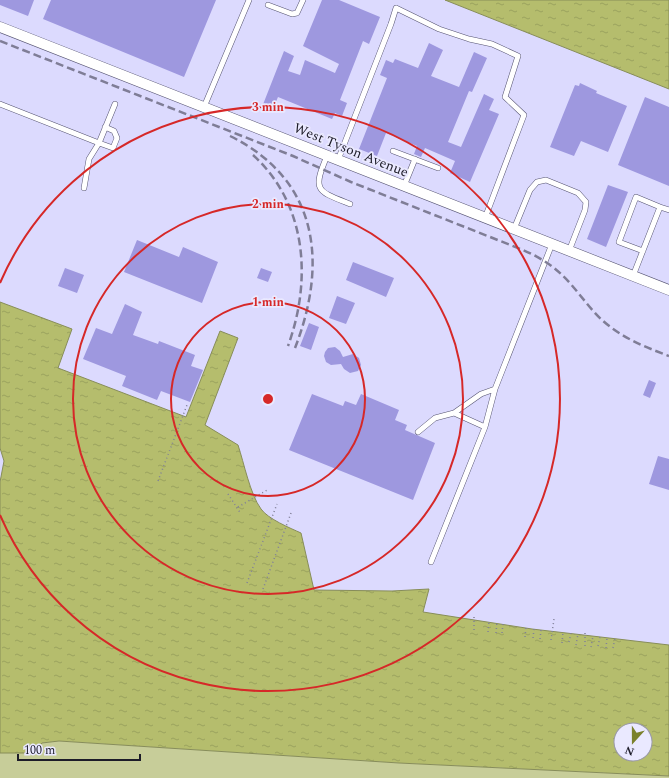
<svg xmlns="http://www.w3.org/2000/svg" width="669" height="778" viewBox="0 0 669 778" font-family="Spectral,serif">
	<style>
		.park { fill: #c7cd99 }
		.water { fill: url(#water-ripples); stroke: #878d59; fill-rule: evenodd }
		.building { fill: #9e98df }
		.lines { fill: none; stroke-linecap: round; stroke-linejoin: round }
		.lane-casing { stroke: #565472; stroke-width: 6 }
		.street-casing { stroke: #565472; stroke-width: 11 }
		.path { stroke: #818099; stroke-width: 1.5; stroke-dasharray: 1 3; stroke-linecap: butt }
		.lane { stroke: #fff; stroke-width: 5 }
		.street { stroke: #fff; stroke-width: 10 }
		.rail { stroke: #7f7d96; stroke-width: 2.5; stroke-dasharray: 8 4; stroke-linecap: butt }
		.ring { fill: none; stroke: #d62828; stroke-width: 2 }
		.labels { text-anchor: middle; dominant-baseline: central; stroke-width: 3.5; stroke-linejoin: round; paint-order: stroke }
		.street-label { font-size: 14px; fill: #1d1c29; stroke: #eae9ff }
		.centre { fill: #d62828; stroke: #eae9ff; stroke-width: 2 }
		.ring-label { font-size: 12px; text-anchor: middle; font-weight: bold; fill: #d62828; stroke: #eae9ff; stroke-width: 3.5; stroke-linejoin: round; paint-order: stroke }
	</style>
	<defs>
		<pattern id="water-ripples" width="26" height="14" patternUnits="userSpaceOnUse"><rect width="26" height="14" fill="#b5bd6d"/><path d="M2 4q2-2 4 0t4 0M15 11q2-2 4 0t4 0" fill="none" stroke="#9ba25e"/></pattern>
	</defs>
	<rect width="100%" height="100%" fill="#dcdafe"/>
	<path class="park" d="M59,741L399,763L669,776V778H0V753H33L42,743Z"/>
	<path class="water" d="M445,0H669V89Z
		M0,302L72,329L58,368L186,417L220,331L238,338L205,425L238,445C244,463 250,494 261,509C268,519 290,528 301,533L314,590L392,591L429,589L423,612L532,629L669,645V776L399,763L59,741L42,743L33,753H0V482L4,461L0,448ZM621,730H645V754H621Z"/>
	<path class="building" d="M0,0H34L28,16L0,5Z
		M51,0H216L184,77L43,19Z
		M322,0H339L380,17L369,44L363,41L340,100L347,103L342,116L335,113L332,119L278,97L272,111L262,107L284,51L294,56L288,71L300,75L305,60L335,73L339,64L303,46Z
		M429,43L443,50L431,76L459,87L474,52L487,58L472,92L469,91L448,142L461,147L484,94L494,99L489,110L499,114L470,182L450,173L455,161L425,148L421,157L414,154L417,146L386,133L377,156L359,149L387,78L380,75L386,60L393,63L395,59L418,68Z
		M580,83L597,91L596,93L627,106L608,152L581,141L574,156L550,147L575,85L579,86Z
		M645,97L669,107V186L618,165Z
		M608,185L628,192L606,247L587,239Z
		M137,240L179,257L183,247L218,262L202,303L124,272Z
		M353,262L394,278L386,297L346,280Z
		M65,268L84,275L77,293L58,286Z
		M261,268L272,272L268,282L257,278Z
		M337,296L355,303L346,324L329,318Z
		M125,304L142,312L133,335L158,344L159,341L195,355L191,366L203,370L190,402L161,391L157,400L122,386L126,376L83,359L96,328L112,334Z
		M309,323L319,327L311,350L300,346Z
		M335,347L340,351L343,357L353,354L359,358L361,365L358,371L350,373L344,369L341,364L331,365L326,362L324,356L325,352L328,348Z
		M649,380L656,383L650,398L643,395Z
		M312,394L343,406L345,401L356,405L361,394L399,410L395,420L407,425L405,430L435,443L413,500L289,450Z
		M658,456L669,459V490L649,484Z"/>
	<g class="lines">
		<defs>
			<path id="lane" d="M268,5L292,14L297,13L303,0
				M0,104L99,143L115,104
				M204,107L249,0
				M393,151L438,168
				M327,156C312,191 317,191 350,204
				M338,160L391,24L396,8L439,29L469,39L492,44L518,56L505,97L524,115L485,218
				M404,186L415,159
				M84,188L89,159L99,143L113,148L117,138L114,131L105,127
				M514,229L530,190L537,182L546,180L578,193L586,202L585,210L569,251
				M643,251L619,242L636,197L660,207
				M633,276L660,207L669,210
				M454,413L485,427
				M418,432L435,418L454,413L481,394L495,389L552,244
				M431,562L485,427L495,389"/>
			<path id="street" d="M0,27L669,290"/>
		</defs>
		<use href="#lane" class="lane-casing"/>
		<use href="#street" class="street-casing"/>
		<path class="path" d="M158,481L187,405
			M228,494L241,514
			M238,507L269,489
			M247,583L277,504
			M263,589L291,513
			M474,630V614
			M488,632L489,622
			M496,633L497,622
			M502,633L503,624
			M525,637L526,627
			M533,638L534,629
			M540,639L541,630
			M551,640L554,619
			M569,642L571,633
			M562,643L563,632
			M576,645L578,634
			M585,646V630
			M598,646L600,637
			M591,647L593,636
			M606,648L607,638
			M613,648L615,638"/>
		<use href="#lane" class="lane"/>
		<use href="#street" class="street"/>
		<path class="rail" d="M0,41L293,156L351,182L523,250C537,256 551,264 562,275C576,288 587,306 602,320C622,338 645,347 669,356
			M230,136C319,180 328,263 295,348
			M253,155C307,204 312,280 288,346"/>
	</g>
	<g class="ring">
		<circle cx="268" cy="399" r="97"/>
		<circle cx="268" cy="399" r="195"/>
		<path d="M0 283A292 292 0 1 1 0 515"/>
	</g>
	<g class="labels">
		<g class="street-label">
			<text transform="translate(351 150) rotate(22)">West Tyson Avenue</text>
		</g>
	</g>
	<circle cx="268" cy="399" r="6" class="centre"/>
	<g class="ring-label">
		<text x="268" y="111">3 min</text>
		<text x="268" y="208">2 min</text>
		<text x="268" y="306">1 min</text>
	</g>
	<g transform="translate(633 742) rotate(201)"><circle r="19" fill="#eae9ff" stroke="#9897a9"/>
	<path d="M0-3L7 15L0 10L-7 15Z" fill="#7b812c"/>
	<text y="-6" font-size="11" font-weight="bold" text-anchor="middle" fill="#1d1c29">N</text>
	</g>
	<path d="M18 754v6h122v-6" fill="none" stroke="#1d1c29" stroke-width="2"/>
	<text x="24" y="754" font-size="12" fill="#1d1c29" stroke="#eae9ff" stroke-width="3" paint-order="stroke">100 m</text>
</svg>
